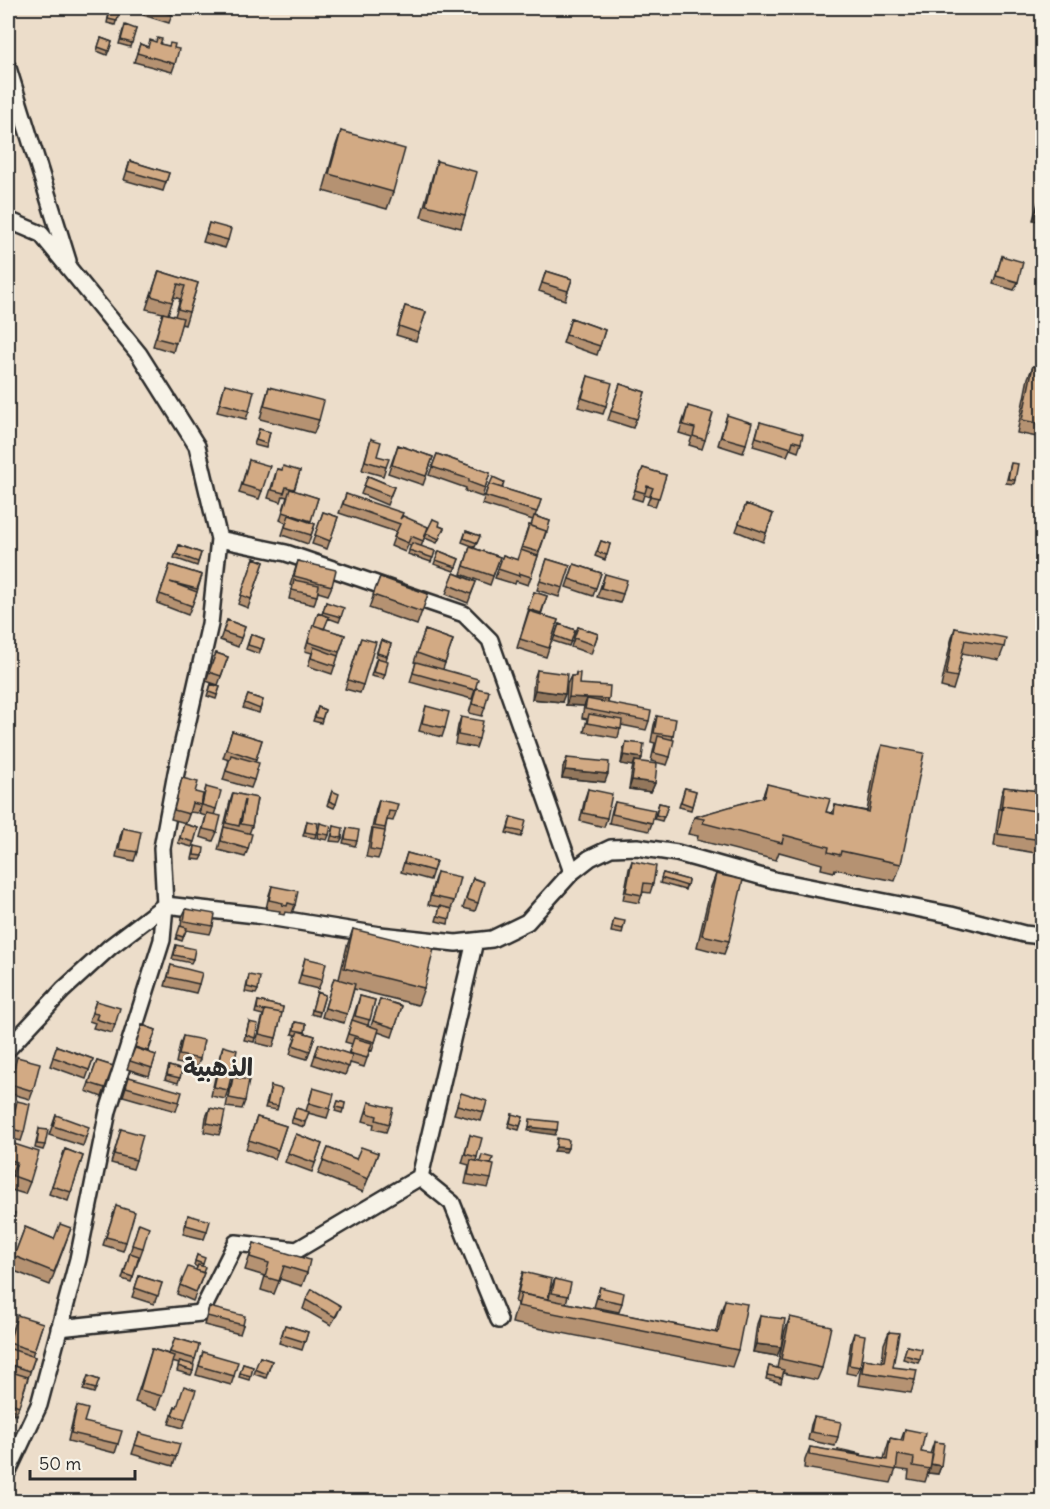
<svg xmlns="http://www.w3.org/2000/svg" width="1050" height="1509" viewBox="0 0 1050 1509" font-family="Delius,'Playpen Sans Arabic',sans-serif">
	<style>
		.lines { fill: none; stroke-linecap: round; stroke-linejoin: round }
		.minor-casing { stroke: #2b2b2b; stroke-width: 20 }
		.minor { stroke: #f7f3e8; stroke-width: 15 }
		.wall { fill: #b59272; stroke: #2b2b2b; stroke-width: 1.5; fill-rule: evenodd }
		.shaded-wall { fill: #93775c; stroke: #2b2b2b; stroke-width: 1.5 }
		.building { fill: #d2aa84; stroke: #2b2b2b; stroke-width: 1.5 }
		.labels { text-anchor: middle; dominant-baseline: central; stroke-width: 5; stroke-linejoin: round; paint-order: stroke }
		.quarter-label { font-size: 24px; font-weight: bold; fill: #2b2b2b; stroke: #f7f3e8 }
	</style>
	<rect width="100%" height="100%" fill="#ecddca"/>
	<filter id="ink" filterUnits="userSpaceOnUse"><feTurbulence type="fractalNoise" baseFrequency=".0167" numOctaves="2"/><feDisplacementMap in="SourceGraphic" scale="12" xChannelSelector="R" yChannelSelector="G"/><feConvolveMatrix kernelMatrix="1 2 1 2 8 2 1 2 1" color-interpolation-filters="sRGB"/></filter>
	<g filter="url(#ink)">
		<g class="lines">
			<defs>
				<path id="minor" d="M8,68L68,261
					M8,220L41,234L139,354L197,446L219,539L210,624L176,773L162,848L165,905L162,940L108,1111L78,1259L39,1405L8,1471
					M219,539L286,553L464,614L490,640L572,872
					M8,1049L63,990L110,947L165,905L256,915L380,935L456,943L492,939L527,922L572,872L590,858L611,848L637,847L677,853L774,880L951,915L1024,934L1042,936
					M420,1177L475,941
					M59,1328L201,1313L236,1243L297,1250L420,1177L452,1203L499,1320L475,1261"/>
			</defs>
			<use href="#minor" class="minor-casing"/>
			<use href="#minor" class="minor"/>
		</g>
		<path class="wall" d="M110,8H120L115,25L107,23Z
			M145,8H174L169,23L143,15Z
			M136,29L130,47L119,44L123,30Z
			M101,38L112,42L107,55L97,51Z
			M140,44L147,47L160,44L174,48L175,64L172,72L134,62Z
			M341,131L393,192L387,209L323,191L335,148Z
			M130,161L169,173L163,191L124,180Z
			M437,161L465,215L461,228L421,217L433,174Z
			M1042,189V222L1033,220Z
			M209,223L228,240L225,248L203,242Z
			M1002,256L1018,282L1014,290L993,284Z
			M159,271L198,283L185,325L181,324L173,352L153,346L163,313L146,309ZM174,297L180,299L175,316L168,314Z
			M546,271L572,279L565,300L539,291Z
			M405,306L426,312L416,341L396,335Z
			M571,318L605,330L597,355L563,343Z
			M1033,366L1042,368V438L1017,433L1028,378Z
			M588,376L606,406L603,414L578,407Z
			M225,384L249,411L246,419L217,412Z
			M620,384L645,392L633,428L608,420Z
			M269,387L319,420L314,433L260,419L265,400Z
			M688,406L705,440L702,449L689,445L692,437L679,433Z
			M727,415L746,444L743,453L718,445Z
			M760,422L801,443L798,452L790,449L787,456L753,446Z
			M259,429L270,432L266,448L254,445Z
			M371,439L377,456L386,467L383,476L362,470Z
			M398,445L433,457L423,485L388,473Z
			M437,454L490,473L482,497L465,491L466,488L429,475Z
			M249,460L262,491L259,499L239,493Z
			M1011,463L1015,480L1014,484L1006,483Z
			M643,468L666,475L655,507L647,504L650,497L644,495L642,501L632,498Z
			M277,469L281,470L300,471L294,491L318,498L310,522L315,524L308,544L282,535L286,523L280,520L287,497L283,496L281,502L268,498Z
			M368,476L394,487L387,505L361,494Z
			M489,484L541,500L535,516L550,521L528,585L516,581L515,584L495,578L503,555L517,560L529,525L531,526L533,520L482,504Z
			M346,494L400,519L428,527L421,547L435,551L431,562L408,554L411,546L408,545L405,552L391,546L396,532L339,513Z
			M746,504L773,514L763,542L736,531Z
			M323,512L338,517L327,549L312,544Z
			M433,519L439,526L444,528L437,543L425,538Z
			M466,531L480,536L475,547L462,542Z
			M601,541L610,544L605,560L595,556Z
			M179,545L201,553L197,566L174,558Z
			M470,547L500,557L490,585L461,574Z
			M439,551L459,559L454,571L434,564Z
			M254,558L264,562L248,608L238,604Z
			M547,559L570,566L559,597L537,590Z
			M298,561L332,586L328,595L318,592L314,605L289,599L292,586L290,585Z
			M574,564L601,573L593,596L566,587Z
			M170,565L202,575L197,592L188,615L157,603Z
			M454,573L476,582L468,603L446,594Z
			M605,574L623,594L620,603L597,597Z
			M380,577L428,594L417,625L369,608Z
			M534,592L547,596L541,615L558,620L546,657L517,648Z
			M326,602L341,617L339,622L328,618L324,629L345,635L332,674L308,666L312,653L305,651L310,634L322,614Z
			M227,620L245,627L238,647L220,640Z
			M559,624L575,630L569,646L553,641Z
			M578,627L598,634L591,654L571,647Z
			M955,628L1004,647L999,660L962,653L957,677L953,690L941,687L951,641Z
			M425,630L453,640L443,669L475,690L472,699L410,682L416,663L414,662Z
			M251,634L264,639L259,654L246,649Z
			M361,638L363,685L360,693L345,689Z
			M381,640L391,644L386,660L385,675L383,679L371,676L375,662L377,658H378L375,657Z
			M216,653L228,657L218,685L206,681Z
			M537,670L562,702L532,699L534,679Z
			M576,673L579,684L608,703L649,721L646,730L621,725L618,738L584,732L587,719L582,718L584,706L566,705L567,684L571,676H575Z
			M211,684L220,687L216,699L207,696Z
			M476,688L485,707L482,716L469,713Z
			M248,695L263,700L259,713L243,708Z
			M426,706L445,728L442,737L419,731Z
			M318,707L325,710L321,723L313,721Z
			M657,716L673,736L670,757L667,765L651,761L655,743L651,742L654,725Z
			M461,717L479,739L476,748L455,744L458,726Z
			M232,731L262,740L255,762L254,780L251,788L223,780L229,760L223,758Z
			M626,742L655,783L651,792L629,789L632,770L633,766L621,764L623,750Z
			M882,745L901,864L895,881L835,869L834,872L821,869L822,864L779,852L776,860L697,840L698,836L688,834L694,817L762,798L767,784L826,812L832,813L835,805L867,811L876,762Z
			M567,758L605,782L562,778L563,767Z
			M1042,759V854L994,846L1001,795L1004,787L1037,791Z
			M182,778L195,792L201,805L197,813L190,812L186,823L171,819Z
			M206,787L216,809L214,815L217,832L213,841L200,837L206,816L199,814Z
			M685,788L696,791L691,810L679,807Z
			M588,789L607,818L604,827L580,821L585,798Z
			M332,791L336,804L334,808L327,805Z
			M233,793L257,798L252,826L249,834L248,849L245,857L218,850L230,802Z
			M379,800L396,812L393,821L387,820L381,851L378,859L366,857L376,809Z
			M615,802L652,823L649,831L609,823L612,810Z
			M659,803L668,805L662,821L654,819Z
			M511,817L523,832L521,837L506,833Z
			M307,821L316,834L315,838L303,836Z
			M320,823L329,835L327,840L317,838Z
			M184,824L198,828L192,847L178,843Z
			M334,826L342,838L340,842L330,841Z
			M123,828L137,852L134,861L116,857L120,837Z
			M347,828L357,841L355,846L343,843Z
			M195,846L203,856L201,860L192,859Z
			M407,853L436,861L430,880L401,872Z
			M632,861L653,884L650,893L643,892L639,903L623,900L629,869Z
			M437,872L454,901L451,909L448,924L436,921L440,907L428,905L434,881Z
			M663,873L688,880L685,890L660,883Z
			M716,874L729,941L724,954L697,947L711,887Z
			M473,878L478,903L475,911L463,908Z
			M272,886L295,905L292,913L285,912L284,915L279,914L280,911L266,909L269,895Z
			M186,909L213,926L210,934L186,930L182,941L176,939L181,926L182,917Z
			M614,919L623,929L622,934L611,932Z
			M353,929L424,988L418,1005L354,989L344,1023L322,1017L334,978L339,979L347,946Z
			M176,945L193,959L191,963L172,959Z
			M305,958L322,980L318,989L298,984Z
			M171,965L199,984L196,993L165,986Z
			M249,975L258,990L256,994L245,992Z
			M317,992L325,995L319,1016L311,1014Z
			M360,996L375,1000L368,1025L371,1026L380,999L402,1006L392,1037L378,1032L372,1051L370,1050L364,1067L350,1063L345,1075L312,1064L319,1044L348,1054L352,1044L345,1042Z
			M96,1001L115,1025L112,1033L93,1028L95,1023L89,1021Z
			M258,1001L283,1007L276,1038L273,1047L256,1043L263,1015L255,1013Z
			M249,1022L255,1038L254,1042L244,1040Z
			M295,1022L306,1024L305,1033L315,1036L307,1059L290,1054L296,1035L292,1034Z
			M142,1025L156,1030L148,1053L156,1055L149,1076L127,1069Z
			M183,1036L200,1059L197,1067L176,1063L180,1044Z
			M57,1046L93,1059L86,1079L50,1066Z
			M223,1046L228,1090L225,1099L211,1096L220,1055Z
			M17,1057L33,1091L30,1099L8,1093V1089Z
			M97,1061L113,1066L102,1097L86,1091Z
			M169,1066L182,1070L178,1083L165,1079Z
			M129,1077L179,1102L176,1111L123,1096Z
			M233,1077L245,1101L242,1109L226,1107L230,1086Z
			M271,1086L278,1106L277,1110L265,1108Z
			M313,1088L330,1109L327,1118L308,1113L304,1127L291,1123L296,1108L306,1111Z
			M461,1093L484,1112L481,1121L454,1114Z
			M17,1101L24,1132L21,1141L8,1138L14,1110Z
			M338,1101L345,1103L342,1113L335,1111Z
			M369,1102L389,1124L386,1132L373,1129L374,1124L363,1121Z
			M210,1108L222,1126L219,1135L204,1132L206,1117Z
			M512,1114L523,1117L519,1130L508,1127Z
			M56,1115L86,1137L83,1146L49,1135Z
			M257,1117L286,1126L275,1159L246,1149Z
			M39,1129L45,1145L43,1150L35,1148Z
			M121,1129L136,1160L133,1169L111,1163Z
			M296,1134L322,1144L312,1172L285,1162Z
			M470,1135L477,1157L476,1161L491,1164V1179L488,1188L465,1184L469,1165L462,1163Z
			M8,1142L30,1182L25,1194L8,1189L12,1175L11,1174L8,1184Z
			M328,1148L356,1159L378,1153L363,1192L318,1174Z
			M65,1149L83,1156L68,1201L49,1194Z
			M116,1206L126,1242L123,1251L103,1245Z
			M188,1215L207,1231L204,1239L183,1234Z
			M139,1223L143,1248L131,1282L122,1279Z
			M25,1227L54,1239L71,1228L50,1285L9,1269Z
			M254,1243L307,1273L302,1286L280,1279L274,1294L261,1290L265,1276L245,1270Z
			M197,1255L203,1264L202,1266L203,1273H204L193,1301L177,1294L180,1285L196,1270L197,1267L194,1265Z
			M523,1272L548,1299H549L551,1288L555,1279L568,1296L566,1303L716,1333L719,1317L725,1300L738,1350L732,1367L512,1323L515,1311L518,1303L515,1302L520,1281Z
			M8,1273L15,1275L8,1294Z
			M139,1276L162,1283L154,1304L132,1297Z
			M600,1287L622,1303L619,1312L594,1307Z
			M306,1300L341,1306L337,1315L331,1325L303,1309Z
			M209,1307L243,1325L240,1334L204,1325Z
			M760,1316L777,1356L753,1352L757,1324Z
			M790,1317L822,1368L817,1380L783,1373L781,1383L766,1379L769,1366L777,1368L785,1330Z
			M43,1323L32,1356L35,1357L19,1406L16,1415L13,1414L9,1425H8V1345L14,1324Z
			M285,1325L308,1332L302,1350L279,1343Z
			M889,1332L893,1367L915,1380L911,1393L858,1385L860,1372L864,1359L882,1362L884,1344Z
			M854,1333L860,1367L856,1375L846,1373L851,1342Z
			M175,1338L199,1345L193,1365V1371L191,1375L177,1371L179,1364L172,1362L157,1409L135,1402L152,1349L169,1354Z
			M907,1346L920,1359L918,1363L903,1359Z
			M203,1352L234,1376L231,1385L196,1375Z
			M260,1357L272,1361L266,1378L254,1374Z
			M243,1364L253,1367L249,1380L239,1377Z
			M88,1376L99,1380L94,1393L83,1390Z
			M77,1406L84,1422L118,1444L115,1453L68,1441L74,1415Z
			M175,1407H177L186,1419L183,1428L169,1424Z
			M814,1417L838,1437L835,1446L808,1440L811,1425Z
			M905,1429L921,1452L930,1454L934,1442L941,1466L938,1474L928,1473L925,1482L908,1479L909,1471L896,1469L891,1483L804,1468L805,1460L810,1447L884,1459L886,1451L890,1438L901,1440Z
			M139,1433L176,1457L173,1466L132,1454Z"/>
		<path class="shaded-wall" d="M535,690L565,694L562,702L532,699Z
			M569,697L609,699L606,708L587,699L584,706L566,705Z
			M624,755L642,758L639,766L635,761L633,766L621,764Z
			M565,770L608,774L605,782L562,778Z
			M632,780L655,783L651,792L629,789Z
			M529,1127L557,1130L555,1135L528,1131Z
			M556,1147L568,1148L566,1152L554,1151Z
			M756,1344L781,1347L777,1356L753,1352Z
			M930,1464L941,1466L938,1474L928,1473Z"/>
		<path class="building" d="M111,8H120L117,21L108,19Z
			M149,8H174L172,15Z
			M125,25L136,29L132,43L121,40Z
			M101,38L112,42L109,51L98,47Z
			M157,38L162,39L160,44L169,46L170,43L175,44L174,48L179,49L175,64L137,53L140,44L148,47L150,40L156,42Z
			M341,131L405,149L393,192L329,174Z
			M130,161L169,173L166,182L127,171Z
			M437,161L477,172L465,215L426,205Z
			M1042,189V213L1037,211Z
			M209,223L231,229L228,240L206,234Z
			M1002,256L1023,262L1018,282L996,276Z
			M159,271L198,283L189,312L178,309L185,286L178,284L172,302L151,296Z
			M546,271L572,279L568,291L542,283Z
			M405,306L426,312L419,333L399,326Z
			M163,313L183,318L176,343L156,338Z
			M571,318L605,330L600,346L566,335Z
			M1033,366L1042,368V424L1022,420Z
			M588,376L612,383L606,406L582,398Z
			M225,384L254,391L249,411L220,403Z
			M620,384L645,392L637,419L611,411Z
			M269,387L324,401L319,420L264,406Z
			M688,406L713,413L705,440L693,436L695,428L683,425Z
			M727,415L752,423L746,444L721,437Z
			M760,422L803,434L801,443L793,441L791,448L756,437Z
			M259,429L270,432L267,444L256,440Z
			M371,439L381,442L377,456L389,459L386,467L365,461Z
			M398,445L433,457L426,476L392,465Z
			M437,454L490,473L485,488L469,482V479L432,467Z
			M249,460L270,466L262,491L242,485Z
			M1011,463L1018,464L1015,480L1008,479Z
			M283,466L300,471L294,489L286,487L284,493L272,490L277,469L282,470Z
			M643,468L666,475L659,498L650,496L653,488L647,486L645,493L635,490Z
			M368,476L394,487L390,496L364,486Z
			M493,477L504,482L502,488L490,484Z
			M489,484L541,500L537,512L485,496Z
			M290,489L318,498L311,521L283,512Z
			M346,494L403,513L400,519L403,516L428,527L423,541L411,536L408,543L394,537L400,524L343,504Z
			M746,504L773,514L766,533L739,523Z
			M323,512L338,517L330,541L315,535Z
			M289,515L315,524L311,535L285,527Z
			M534,516L550,521L547,532L546,531L531,526Z
			M433,519L440,522L439,526L444,528L439,539L426,533Z
			M529,525L546,531L539,552L522,547Z
			M466,531L480,536L477,543L464,538Z
			M601,541L610,544L607,555L597,552Z
			M412,543L435,551L433,558L409,550Z
			M179,545L201,553L198,562L176,554Z
			M470,547L500,557L493,576L464,566Z
			M521,550L538,556L531,577L519,573V576L498,569L503,555L518,560Z
			M439,551L459,559L456,567L436,560Z
			M254,558L264,562L251,599L241,595Z
			M547,559L570,566L563,588L540,581Z
			M298,561L336,570L332,586L294,576Z
			M574,564L601,573L596,588L569,579Z
			M170,565L202,575L197,589L170,582L197,592L192,606L160,594Z
			M454,573L476,582L471,594L449,585Z
			M605,574L627,580L623,594L601,588Z
			M380,577L428,594L422,612L373,595Z
			M294,580L319,585L317,596L292,590Z
			M534,592L547,596L541,613L528,609Z
			M326,602L344,608L341,617L323,612Z
			M529,611L558,620L549,648L520,639Z
			M318,613L329,617L324,629L314,625Z
			M227,620L245,627L241,638L223,632Z
			M559,624L575,630L571,642L555,636Z
			M313,625L345,635L339,652L308,642Z
			M578,627L598,634L594,645L574,638Z
			M955,628L1006,638L1004,647L965,640L957,677L946,675Z
			M425,630L453,640L445,663L417,653Z
			M251,634L264,639L261,649L248,645Z
			M361,638L376,642L363,685L348,680Z
			M381,640L391,644L387,656L377,653Z
			M314,647L338,656L335,666L311,658Z
			M216,653L228,657L221,676L209,672Z
			M377,658L388,661L385,675L373,672Z
			M416,662L478,679L475,690L413,673Z
			M537,670L567,674L565,694L535,690Z
			M576,673H580L579,684L610,686L609,699L569,697L571,676H576Z
			M211,684L220,687L217,695L209,692Z
			M476,688L489,691L485,707L472,704Z
			M248,695L263,700L260,709L245,703Z
			M587,699L651,711L649,721L585,709Z
			M426,706L449,712L445,728L422,723Z
			M318,707L325,710L322,719L315,717Z
			M589,714L622,720L621,729L587,723Z
			M657,716L676,719L673,736L654,733Z
			M461,717L483,721L479,739L458,735Z
			M232,731L262,740L256,759L226,749Z
			M658,736L674,740L670,757L654,753Z
			M626,742L644,744L642,758L624,755Z
			M882,745L924,753L901,864L841,851L840,855L828,852L829,847L784,835L782,843L703,823L704,819L694,817L764,797L767,784L830,799L826,812L834,814L835,805L869,812Z
			M231,755L259,763L254,780L226,771Z
			M567,758L609,762L608,774L565,770Z
			M635,761L657,764L655,783L632,780Z
			M182,778L198,782L195,792L203,794L201,805L192,803L189,814L174,810Z
			M1042,778V807H1038Z
			M206,787L221,791L216,809L202,805Z
			M1004,787L1039,791L1035,811L1003,806L1001,810Z
			M685,788L696,791L692,806L681,802Z
			M588,789L612,794L607,818L583,813Z
			M332,791L339,794L336,804L329,801Z
			M233,793L257,798L252,826L241,824L245,800L239,826L226,823Z
			M379,800L398,804L396,812L389,811L385,828L374,826Z
			M615,802L655,810L652,823L612,814Z
			M659,803L668,805L664,817L656,815Z
			M1003,806L1042,812V840L998,834Z
			M207,813L221,816L217,832L203,829Z
			M511,817L526,821L523,832L508,829Z
			M307,821L318,823L316,834L305,832Z
			M320,823L331,826L329,835L318,833Z
			M184,824L198,828L194,842L180,838Z
			M334,826L343,828L342,838L332,836Z
			M224,827L252,834L248,849L221,841Z
			M123,828L141,832L137,852L119,849Z
			M347,828L359,830L357,841L345,839Z
			M373,829L385,831L381,851L370,849Z
			M195,846L204,848L203,856L194,855Z
			M407,853L436,861L433,871L404,863Z
			M632,861L656,866L653,884L644,883L642,895L626,892Z
			M437,872L460,877L454,901L431,896Z
			M663,873L688,880L687,886L661,878Z
			M716,874L743,880L729,941L702,935Z
			M473,878L484,882L478,903L466,899Z
			M272,886L298,891L295,905L288,903L287,906L282,905L283,903L269,900Z
			M440,906L452,909L450,919L438,916Z
			M186,909L215,914L213,926L184,921Z
			M614,919L625,921L623,929L612,927Z
			M180,926L187,928L183,937L177,935Z
			M353,929L434,949L424,988L344,968Z
			M176,945L195,949L193,959L174,955Z
			M305,958L326,963L322,980L301,975Z
			M171,965L202,973L199,984L168,977Z
			M249,975L260,977L258,990L247,987Z
			M334,978L355,984L347,1014L325,1008Z
			M317,992L325,995L320,1012L312,1010Z
			M360,996L375,1000L370,1020L355,1016Z
			M380,999L402,1006L395,1028L373,1021Z
			M96,1001L120,1008L115,1025L96,1019L98,1014L92,1013Z
			M258,1001L283,1007L282,1013L265,1010V1011L257,1009Z
			M265,1010L282,1013L276,1038L259,1034Z
			M352,1020L379,1029L375,1042L348,1034Z
			M249,1022L258,1024L255,1038L246,1035Z
			M295,1022L306,1024L305,1032L294,1030Z
			M142,1025L156,1030L148,1051L135,1047Z
			M298,1031L315,1036L310,1051L293,1045Z
			M183,1036L204,1040L200,1059L179,1055Z
			M354,1038L372,1043L367,1058L349,1053Z
			M319,1044L352,1055L349,1067L315,1055Z
			M57,1046L93,1059L89,1070L53,1057Z
			M223,1046L237,1050L228,1090L214,1087Z
			M135,1048L156,1055L152,1068L130,1061Z
			M17,1057L40,1063L33,1091L10,1084Z
			M97,1061L113,1066L105,1088L89,1083Z
			M169,1066L182,1070L180,1078L167,1075Z
			M129,1077L182,1092L179,1102L126,1087Z
			M233,1077L249,1080L245,1101L229,1098Z
			M271,1086L282,1089L278,1106L267,1104Z
			M313,1088L334,1094L330,1109L309,1103Z
			M461,1093L487,1101L484,1112L457,1105Z
			M17,1101L30,1104L24,1132L11,1129Z
			M338,1101L345,1103L344,1109L336,1107Z
			M369,1102L393,1108L389,1124L376,1120L377,1116L367,1113Z
			M210,1108L225,1111L222,1126L207,1123Z
			M296,1108L309,1112L305,1122L293,1118Z
			M512,1114L523,1117L520,1126L510,1123Z
			M56,1115L89,1127L86,1137L53,1126Z
			M257,1117L286,1126L278,1150L249,1140Z
			M530,1119L558,1122L557,1130L529,1127Z
			M39,1129L48,1130L45,1145L37,1144Z
			M121,1129L143,1135L136,1160L114,1154Z
			M296,1134L322,1144L315,1163L288,1153Z
			M470,1135L482,1138L477,1157L465,1154Z
			M557,1138L569,1140L568,1148L556,1147Z
			M8,1142L39,1152L30,1182L13,1176L17,1162L8,1159Z
			M361,1147L378,1153L368,1179L323,1161L328,1148L356,1159Z
			M65,1149L83,1156L71,1192L52,1186Z
			M482,1155L493,1158L491,1164L480,1162Z
			M471,1160L494,1165L491,1179L468,1175Z
			M8,1162L15,1164L11,1175L8,1173Z
			M116,1206L135,1212L126,1242L106,1237Z
			M8,1210L15,1213L8,1234Z
			M188,1215L210,1221L207,1231L186,1225Z
			M139,1223L149,1227L143,1248L132,1245Z
			M60,1224L71,1228L54,1272L14,1256L25,1227L54,1239Z
			M254,1243L310,1260L307,1273L284,1266L279,1281L265,1277L269,1263L250,1257Z
			M130,1253L139,1256L133,1277L124,1274Z
			M197,1255L205,1258L203,1264L195,1261Z
			M198,1265L205,1267L203,1273L196,1270Z
			M188,1267L204,1273L196,1292L180,1285Z
			M523,1272L552,1279L548,1299L518,1293Z
			M8,1273L15,1275L11,1286L8,1284Z
			M139,1276L162,1283L158,1296L135,1288Z
			M555,1279L571,1283L568,1296L552,1293Z
			M600,1287L624,1293L622,1303L597,1298Z
			M312,1289L341,1306L335,1317L306,1300Z
			M521,1294L718,1333L725,1300L747,1304L738,1350L518,1306Z
			M209,1307L245,1316L243,1325L207,1316Z
			M17,1315L43,1323L34,1351L9,1343Z
			M760,1316L785,1319L781,1347L756,1344Z
			M790,1317L831,1326L822,1368L781,1359Z
			M285,1325L308,1332L305,1342L282,1335Z
			M889,1332L899,1333L893,1367L917,1370L915,1380L862,1372L864,1359L884,1362Z
			M854,1333L865,1335L860,1367L849,1365Z
			M175,1338L199,1345L195,1359L170,1352Z
			M907,1346L922,1349L920,1359L904,1355Z
			M8,1348L35,1357L30,1371L8,1364Z
			M152,1349L174,1356L162,1396L140,1390Z
			M203,1352L238,1362L234,1376L199,1366Z
			M260,1357L272,1361L267,1374L255,1369Z
			M180,1361L194,1365L193,1371L178,1366Z
			M243,1364L253,1367L251,1376L240,1373Z
			M769,1366L784,1370L782,1378L767,1375Z
			M8,1371L28,1377L19,1406L8,1402Z
			M88,1376L99,1380L96,1389L85,1386Z
			M184,1386L196,1390L186,1419L172,1415L175,1407H177Z
			M77,1406L88,1409L84,1422L122,1431L118,1444L71,1433Z
			M8,1408L14,1411L10,1421L8,1420Z
			M814,1417L841,1422L838,1437L811,1432Z
			M905,1429L925,1433L921,1452L933,1454L930,1469L913,1466L914,1458L898,1455L896,1470L809,1455L810,1447L887,1460L890,1438L903,1441Z
			M139,1433L180,1444L176,1457L135,1445Z
			M934,1442L944,1443L941,1466L931,1464Z
			M838,1449L861,1454L860,1455L838,1451Z"/>
	</g>
	<g class="labels">
		<g class="quarter-label">
			<text x="218" y="1067">الذهبية</text>
		</g>
	</g>
	<rect width="1050" height="1509" fill="none" stroke="#f7f3e8" stroke-width="30"/>
	<rect x="15" y="15" width="1020" height="1479" fill="none" stroke="#2b2b2b" stroke-width="2" filter="url(#ink)"/>
	<path d="M30 1470v9h105v-9" fill="none" stroke="#2b2b2b" stroke-width="3"/>
	<text x="39" y="1470" font-size="18" fill="#2b2b2b" stroke="#f7f3e8" stroke-width="4.5" paint-order="stroke">50 m</text>
</svg>
